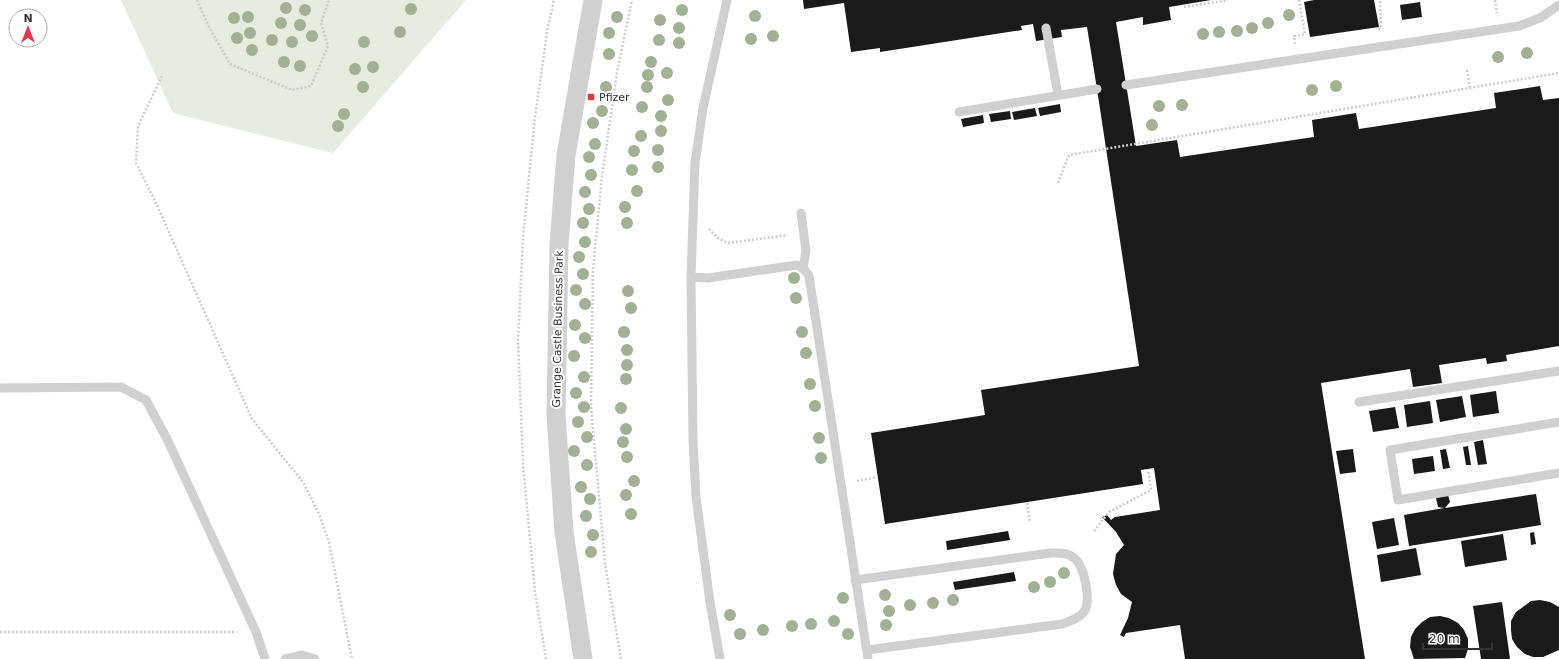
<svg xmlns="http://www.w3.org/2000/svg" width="1559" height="659" viewBox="0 0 1559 659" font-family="'DejaVu Sans',sans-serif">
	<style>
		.green { fill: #e6ecdf }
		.building { fill: #1a1a1a }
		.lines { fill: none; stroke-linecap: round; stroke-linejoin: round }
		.path { stroke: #cdcdcd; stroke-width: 2.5; stroke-dasharray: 2 2; stroke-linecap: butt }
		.service { stroke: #d0d0d0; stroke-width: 9 }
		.minor { stroke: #d0d0d0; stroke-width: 19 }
		.tree { fill: #a2b095 }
		.poi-dot { fill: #e63946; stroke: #fff; stroke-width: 1.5 }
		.labels { text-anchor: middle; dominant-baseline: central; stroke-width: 4; stroke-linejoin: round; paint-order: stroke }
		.poi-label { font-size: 11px; fill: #333; stroke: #fff; text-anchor: start }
		.street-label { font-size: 11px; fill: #333; stroke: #fff }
	</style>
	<rect width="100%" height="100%" fill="#fff"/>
	<path class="green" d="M121,0H466L333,153L173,113Z"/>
	<path class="building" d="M803,0H1211L1169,7L1171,20L1143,25V17L1116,22L1136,146L1177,140L1180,157L1314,137L1312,120L1356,113L1359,129L1496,108L1494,93L1540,86L1543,100L1559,98V346L1506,355L1507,361L1487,364L1486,358L1439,365L1442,383L1413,387L1410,369L1321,383L1365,659H1185L1180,625L1126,633L1124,637L1120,635L1128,618L1132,602L1121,594L1116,585L1113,574L1116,554L1124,545L1116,532L1102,517L1107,515L1111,520L1115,517L1160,510L1154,468L1141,470L1143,484L885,524L871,433L985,415L981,390L1139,366L1097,89L1087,27L1061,30L1062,37L1036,41L1033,24L1021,26L1022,30L880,52V48L851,52L844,3L804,9Z
		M1314,0H1374L1379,27L1310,37L1304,2Z
		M1420,2L1422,17L1402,20L1400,5Z
		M1060,104L1061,112L1040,116L1038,108Z
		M1035,108L1037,116L1014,120L1012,112Z
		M1010,111L1011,119L991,122L989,114Z
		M983,115L984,123L963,127L961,119Z
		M1496,391L1499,413L1473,417L1470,395Z
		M1462,396L1466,417L1440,422L1436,400Z
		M1430,401L1433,423L1407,427L1404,405Z
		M1395,407L1399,428L1373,432L1369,411Z
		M1483,440L1487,464L1478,465L1474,442Z
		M1468,446L1471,465H1466L1463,447Z
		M1353,449L1356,472L1340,474L1336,451Z
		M1446,449L1450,468L1443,469L1440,450Z
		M1433,456L1435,471L1414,474L1412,459Z
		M1536,494L1541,525L1409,546L1404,515L1444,508L1438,507L1436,498L1448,495L1450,502L1445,508Z
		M1394,518L1399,545L1377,549L1372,522Z
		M1008,531L1010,540L947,550L946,541Z
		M1534,532L1536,544L1531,545L1530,533Z
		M1503,534L1507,560L1465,567L1461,541Z
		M1416,548L1421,575L1381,582L1377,555Z
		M1014,572L1016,581L955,590L953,582Z
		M1540,600L1550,602L1559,607V650L1543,657H1533L1525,654L1517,647L1512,639L1511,630V621L1516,612L1531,601Z
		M1502,602L1510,659H1481L1473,606Z
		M1440,616L1449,618L1458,623L1464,630L1468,639V649L1465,658L1414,659L1410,647L1411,637L1415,629L1422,622L1430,617Z"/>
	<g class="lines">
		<path class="path" d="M197,0L209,27L230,64L292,90L311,86L328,46L321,23L329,0
			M1495,0L1497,13
			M1184,7L1228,0
			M1378,29L1381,28L1380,0
			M1295,44L1294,36L1305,34L1299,0
			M1467,70L1470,88
			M162,76L138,126L136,163L156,203L252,419L303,482L319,514L329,542L352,659
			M1058,183L1069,155L1559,73
			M709,229L719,239L728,243L788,235
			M857,481L878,477
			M1027,503L1030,522
			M1094,531L1109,512L1151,490L1148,469
			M0,632H237
			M546,659L535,592L523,465L518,341L523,238L535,117L548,26L554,0
			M621,659L605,564L591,406L593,270L602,176L617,72L632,0"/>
		<path class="service" d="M1046,28L1058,95
			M1126,85L1519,26L1540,18L1559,5
			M959,112L1097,89
			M801,213L806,251L803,268
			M691,277L708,278L797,265L805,270L809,276L868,659
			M0,388L121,387L146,400L168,441L256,632L265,659
			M1359,402L1559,371
			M1559,422L1390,450L1398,500L1559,473
			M855,580L1050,553C1058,553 1067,552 1074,558C1084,565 1091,599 1085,610C1081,618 1070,621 1062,624L867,650
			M285,659L302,655L315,659
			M720,659L710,602L696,497L693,441L691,277L695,163L703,108L727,0"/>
		<path class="minor" d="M583,659L564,532L556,415L559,244L566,155L593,0"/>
	</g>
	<g class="tree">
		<circle cx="286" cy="8" r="6"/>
		<circle cx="411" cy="9" r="6"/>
		<circle cx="305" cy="10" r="6"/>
		<circle cx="682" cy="10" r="6"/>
		<circle cx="1289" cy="15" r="6"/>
		<circle cx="755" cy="16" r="6"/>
		<circle cx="248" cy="17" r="6"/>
		<circle cx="617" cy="17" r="6"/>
		<circle cx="234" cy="18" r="6"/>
		<circle cx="660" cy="20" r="6"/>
		<circle cx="281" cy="23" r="6"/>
		<circle cx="1268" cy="23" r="6"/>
		<circle cx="300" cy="25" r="6"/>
		<circle cx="679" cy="28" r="6"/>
		<circle cx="1252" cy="28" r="6"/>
		<circle cx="1237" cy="31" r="6"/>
		<circle cx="400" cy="32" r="6"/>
		<circle cx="1219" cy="32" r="6"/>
		<circle cx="250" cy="33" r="6"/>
		<circle cx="609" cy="33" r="6"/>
		<circle cx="1203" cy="34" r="6"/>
		<circle cx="312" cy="36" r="6"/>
		<circle cx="773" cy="36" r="6"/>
		<circle cx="237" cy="38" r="6"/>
		<circle cx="751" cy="39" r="6"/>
		<circle cx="272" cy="40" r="6"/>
		<circle cx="659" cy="40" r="6"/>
		<circle cx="292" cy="42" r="6"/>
		<circle cx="364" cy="42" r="6"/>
		<circle cx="679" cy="43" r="6"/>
		<circle cx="252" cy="50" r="6"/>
		<circle cx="1527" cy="53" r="6"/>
		<circle cx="609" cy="54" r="6"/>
		<circle cx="1498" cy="57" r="6"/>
		<circle cx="284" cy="62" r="6"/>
		<circle cx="651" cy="62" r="6"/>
		<circle cx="300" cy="66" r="6"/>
		<circle cx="373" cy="67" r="6"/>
		<circle cx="355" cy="69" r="6"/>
		<circle cx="667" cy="73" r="6"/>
		<circle cx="648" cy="75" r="6"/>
		<circle cx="1336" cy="86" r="6"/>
		<circle cx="363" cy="87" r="6"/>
		<circle cx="606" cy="87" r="6"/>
		<circle cx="647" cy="87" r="6"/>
		<circle cx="1312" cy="90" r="6"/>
		<circle cx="668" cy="100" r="6"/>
		<circle cx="1182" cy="105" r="6"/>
		<circle cx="1159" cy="106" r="6"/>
		<circle cx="642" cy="107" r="6"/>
		<circle cx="602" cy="111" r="6"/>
		<circle cx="344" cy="114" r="6"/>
		<circle cx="661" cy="116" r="6"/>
		<circle cx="593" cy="123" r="6"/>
		<circle cx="1152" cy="125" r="6"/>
		<circle cx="338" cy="126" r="6"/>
		<circle cx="661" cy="131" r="6"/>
		<circle cx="641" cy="136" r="6"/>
		<circle cx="595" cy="144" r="6"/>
		<circle cx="658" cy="150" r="6"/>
		<circle cx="634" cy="151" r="6"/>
		<circle cx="589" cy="157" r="6"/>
		<circle cx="658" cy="167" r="6"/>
		<circle cx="632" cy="170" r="6"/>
		<circle cx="591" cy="175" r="6"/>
		<circle cx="637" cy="191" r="6"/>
		<circle cx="585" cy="192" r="6"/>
		<circle cx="625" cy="207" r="6"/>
		<circle cx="589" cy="209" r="6"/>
		<circle cx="583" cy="223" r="6"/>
		<circle cx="627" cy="223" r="6"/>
		<circle cx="585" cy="242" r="6"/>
		<circle cx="579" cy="257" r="6"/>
		<circle cx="583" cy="274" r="6"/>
		<circle cx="794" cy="278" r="6"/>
		<circle cx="576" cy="290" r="6"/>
		<circle cx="628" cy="291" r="6"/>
		<circle cx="796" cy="298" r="6"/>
		<circle cx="585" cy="304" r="6"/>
		<circle cx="631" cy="308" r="6"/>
		<circle cx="575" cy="325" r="6"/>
		<circle cx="624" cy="332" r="6"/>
		<circle cx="802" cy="332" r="6"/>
		<circle cx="585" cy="338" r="6"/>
		<circle cx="627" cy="350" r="6"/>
		<circle cx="806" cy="353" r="6"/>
		<circle cx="574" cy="356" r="6"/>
		<circle cx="627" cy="365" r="6"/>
		<circle cx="584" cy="377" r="6"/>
		<circle cx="626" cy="379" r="6"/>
		<circle cx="810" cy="384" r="6"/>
		<circle cx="576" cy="393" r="6"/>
		<circle cx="815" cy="406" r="6"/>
		<circle cx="584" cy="407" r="6"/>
		<circle cx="621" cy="408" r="6"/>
		<circle cx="578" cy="422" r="6"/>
		<circle cx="626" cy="429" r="6"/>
		<circle cx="587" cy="437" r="6"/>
		<circle cx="819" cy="438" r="6"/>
		<circle cx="623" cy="442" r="6"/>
		<circle cx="574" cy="451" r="6"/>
		<circle cx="627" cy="457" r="6"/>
		<circle cx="821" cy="458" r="6"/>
		<circle cx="587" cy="465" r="6"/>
		<circle cx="634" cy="481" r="6"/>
		<circle cx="581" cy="487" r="6"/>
		<circle cx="626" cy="495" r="6"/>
		<circle cx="590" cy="499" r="6"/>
		<circle cx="631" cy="514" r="6"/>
		<circle cx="586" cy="516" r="6"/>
		<circle cx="593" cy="535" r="6"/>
		<circle cx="591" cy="552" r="6"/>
		<circle cx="1064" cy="573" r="6"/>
		<circle cx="1050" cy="582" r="6"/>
		<circle cx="1034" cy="587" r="6"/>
		<circle cx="885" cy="595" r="6"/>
		<circle cx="843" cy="598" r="6"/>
		<circle cx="953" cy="600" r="6"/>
		<circle cx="933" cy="603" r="6"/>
		<circle cx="910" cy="605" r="6"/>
		<circle cx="889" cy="611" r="6"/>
		<circle cx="730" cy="615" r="6"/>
		<circle cx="834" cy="621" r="6"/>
		<circle cx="811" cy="624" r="6"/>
		<circle cx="886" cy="625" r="6"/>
		<circle cx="792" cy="626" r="6"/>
		<circle cx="763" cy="630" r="6"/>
		<circle cx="740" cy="634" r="6"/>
		<circle cx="848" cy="634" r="6"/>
	</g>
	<rect class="poi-dot" x="587" y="93" width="8" height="8" rx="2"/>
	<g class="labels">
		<g class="poi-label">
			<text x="599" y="97">Pfizer</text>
		</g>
		<g class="street-label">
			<text transform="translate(558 329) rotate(-89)">Grange Castle Business Park</text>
		</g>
	</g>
	<g transform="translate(28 28)"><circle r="19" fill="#ffffff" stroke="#adadad"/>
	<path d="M0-3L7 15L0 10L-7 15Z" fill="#e63946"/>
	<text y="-6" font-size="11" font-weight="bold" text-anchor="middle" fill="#333333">N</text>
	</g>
	<path d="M1423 643v6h69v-6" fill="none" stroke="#333333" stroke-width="2"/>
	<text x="1429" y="643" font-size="12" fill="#333333" stroke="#ffffff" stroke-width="3" paint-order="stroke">20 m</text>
</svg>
